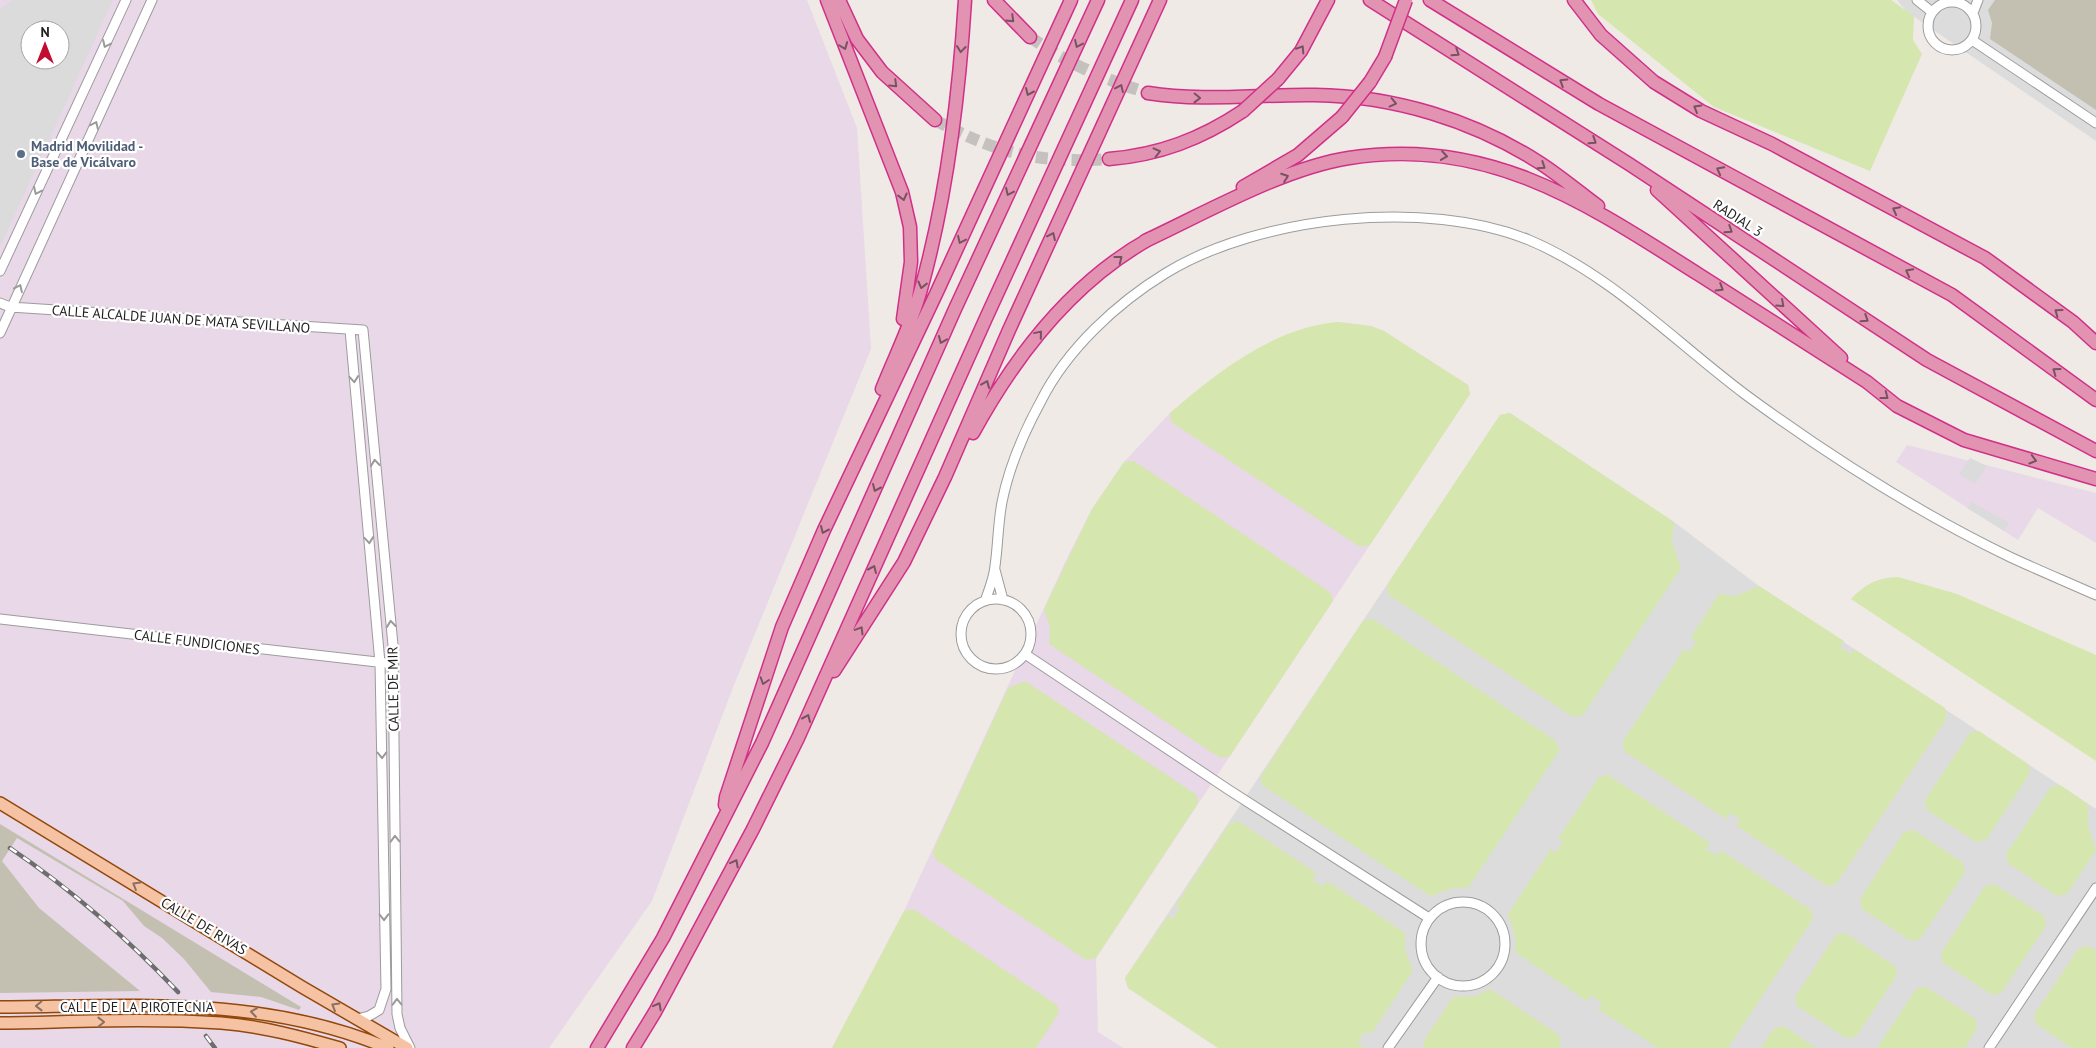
<svg xmlns="http://www.w3.org/2000/svg" width="2096" height="1048" viewBox="0 0 2096 1048" font-family="'PT Sans',sans-serif">
	<style>
		.residential { fill: #dddcdc }
		.industrial { fill: #e8d8e8; fill-rule: evenodd }
		.construction { fill: #c3c0b2 }
		.grass { fill: #d6e6af }
		.parking { fill: #dbdbdb; fill-rule: evenodd }
		.lines { fill: none; stroke-linecap: round; stroke-linejoin: round }
		.highway-tunnel { stroke: #c5c1be; stroke-width: 12; stroke-dasharray: 12 6; stroke-linecap: butt }
		.minor-casing { stroke: #9c9c9c; stroke-width: 11 }
		.major-casing { stroke: #924809; stroke-width: 14 }
		.highway-casing { stroke: #d13088; stroke-width: 15 }
		.minor { stroke: #fff; stroke-width: 9 }
		.major { stroke: #f6c2a4; stroke-width: 11 }
		.highway { stroke: #e293b2; stroke-width: 12 }
		.rail-casing { stroke: #6d6d6d; stroke-width: 4.5 }
		.rail { stroke: #fff; stroke-width: 2.5; stroke-dasharray: 8; stroke-linecap: butt }
		.highway-bridge-casing { stroke: #d13088; stroke-width: 15; stroke-linecap: butt }
		.highway-bridge { stroke: #e293b2; stroke-width: 12 }
		.oneway { stroke: #775361 }
		.oneway2 { stroke: #9a9a9a }
		.oneway3 { stroke: #8a7062 }
		.service-dot { fill: #5c6f8a; stroke: #fff; stroke-width: 2 }
		.labels { text-anchor: middle; dominant-baseline: central; stroke-width: 4.5; stroke-linejoin: round; paint-order: stroke }
		.service-label { font-size: 14px; font-weight: bold; fill: #4e5e75; stroke: #fff; text-anchor: start }
		.street-label { font-size: 14px; fill: #1f1f1f; stroke: #fff }
	</style>
	<rect width="100%" height="100%" fill="#efeae6"/>
	<path class="residential" d="M1897,0H2096V141L1907,12Z
		M1510,413L1674,522L1759,586L2096,809V1048H1218L1128,988L1125,978L1500,415Z"/>
	<path class="industrial" d="M0,0H807L857,128L871,349L732,690L652,901L549,1048H0ZM30,30H60V60H30Z
		M1338,322L1371,326L1384,331L1468,385L1470,394L1096,958L1098,1032L1123,1048H832L904,911L1068,556L1092,509L1124,462L1170,413L1232,365L1273,342L1305,328Z
		M1907,445L2096,493V543L2038,508L2018,540L1896,462Z"/>
	<path class="construction" d="M1995,0H2096V110L1990,39L1992,23L1988,10Z
		M0,824L301,1007L299,1010L261,997L211,992L184,959L162,938L144,926L123,901L17,838L2,861L39,908L140,991L0,993Z"/>
	<path class="grass" d="M1591,0H1891L1914,16L1913,40L1922,54L1870,171L1714,107L1598,14Z
		M1338,322L1371,326L1384,331L1468,385L1470,394L1370,545L1360,547L1171,422L1170,413C1217,372 1275,327 1338,322Z
		M1510,413L1674,522L1672,542L1681,568L1583,715L1573,717L1389,595L1387,585L1500,415Z
		M1134,461L1330,592L1333,601L1230,756L1220,758L1049,644L1050,628L1044,609L1092,509L1124,462Z
		M1898,577L1957,594L2096,655V761L1851,599C1865,584 1877,578 1898,577Z
		M1759,586L1844,641L1840,647L1851,654L1854,649L1945,708L1947,718L1836,884L1827,886L1737,826L1740,819L1730,813L1726,819L1624,751L1623,741L1684,649L1689,652L1696,642L1691,638L1719,594L1736,596Z
		M1373,619L1556,741L1559,751L1468,888H1453L1430,896L1262,785L1261,776L1363,621Z
		M1025,681L1197,795L1198,803L1096,958L1086,960L936,860L933,851L1008,688Z
		M1979,731L2028,764L2030,773L1986,840L1976,842L1927,810L1925,800L1970,733Z
		M1608,775L1710,843L1706,849L1717,856L1720,850L1811,910L1813,919L1728,1048H1658L1598,1009L1602,1003L1591,995L1587,1001L1515,952L1516,939L1508,914L1551,849L1556,853L1563,842L1558,839L1599,777Z
		M2060,785L2088,804V826L2096,850L2067,894L2057,896L2008,863L2006,854L2051,787Z
		M1238,821L1316,873L1313,880L1323,887L1327,881L1405,933V950L1413,971L1371,1034L1365,1031L1358,1042L1363,1046L1362,1048H1218L1128,988L1125,978L1168,916L1173,919L1180,908L1176,905L1229,824Z
		M1914,830L1963,863L1965,872L1920,939L1911,941L1862,909L1860,899L1904,832Z
		M1994,884L2044,916L2046,926L2001,993L1992,995L1942,962L1941,953L1985,886Z
		M913,909L1057,1005L1059,1013L1036,1048H832L904,911Z
		M1845,933L1895,966L1897,975L1856,1037L1846,1038L1797,1006L1795,997L1836,935Z
		M2088,946L2096,951V1048H2072L2036,1024L2034,1015L2079,948Z
		M1926,987L1976,1019L1977,1028L1965,1048H1877L1917,988Z
		M1490,989L1559,1035L1561,1044L1559,1048H1425L1423,1042L1453,997L1476,996Z
		M1784,1026L1816,1048H1761L1774,1028Z"/>
	<path class="parking" d="M13,0H113L0,247V9ZM30,30H60V60H30Z
		M1970,458L1987,466L1975,484L1959,474Z
		M1972,502L2009,523L2004,531L1967,508Z"/>
	<g class="lines">
		<path class="highway-tunnel" d="M1030,37C1069,64 1103,79 1148,93
			M935,120C996,153 1040,164 1109,159"/>
		<defs>
			<path id="minor" d="M1917,0L1932,12
				M1928 26a24 24 0 1 1 48 0a24 24 0 1 1-48 0Z
				M1973,13L1978,0
				M1972,40L2096,123
				M0,271L126,0
				M0,303L10,307L363,330L393,645L397,1014L400,1028L410,1048
				M350,330L380,663L386,989L379,1010L369,1016L357,1019
				M0,333L152,0
				M995,570L1003,600
				M961 634a35 35 0 1 1 70 0a35 35 0 1 1-70 0Z
				M985,601C989,590 994,578 995,566C998,545 998,523 1002,502C1009,467 1024,432 1041,401C1067,349 1117,303 1166,273C1259,216 1427,198 1529,240C1612,275 1675,342 1746,395C1829,456 1917,512 2010,557C2038,570 2067,582 2096,595
				M0,619L386,663
				M1025,654L1229,790L1429,918
				M1421 944a42 42 0 1 1 84 0a42 42 0 1 1-84 0Z
				M1388,1048L1438,977
				M1989,1048L2096,888"/>
			<path id="major" d="M0,803L302,987L407,1048
				M0,1007C133,1006 261,995 388,1048
				M0,1023C73,1022 147,1018 221,1023C261,1026 302,1037 340,1048"/>
			<path id="highway" d="M827,0L902,192L910,227L911,262L903,319
				M839,0L857,39L882,72L935,120
				M994,0L1030,37
				M1370,0L1629,164L1927,360L2096,451
				M1430,0L1599,104L1952,295L2096,400
				M1574,0L1601,35L1654,82L1701,111L1772,144L1985,258L2073,322L2096,343
				M1278,79L1301,51L1328,0
				M1370,82L1385,57
				M1148,93C1204,102 1259,94 1315,95C1394,96 1473,120 1540,163C1560,176 1579,192 1598,206
				M1109,159C1159,155 1201,139 1243,111
				M1243,187L1298,155L1342,117
				M1657,190L1841,358
				M1145,241C1205,213 1284,168 1349,158C1488,136 1586,203 1698,274C1754,310 1811,346 1867,382L1897,406L1964,440L2096,479
				M882,389C895,356 912,323 921,289C947,196 959,97 965,0
				M973,433C1015,356 1073,281 1151,238
				M834,671L904,562L945,477L1009,330L1160,0
				M725,805L726,797L782,627L824,530L936,294L1071,0
				M597,1048L663,938L762,743L955,309L1098,0
				M633,1048L655,1012L753,829L798,738L986,318L1132,0"/>
		</defs>
		<use href="#minor" class="minor-casing"/>
		<use href="#major" class="major-casing"/>
		<use href="#highway" class="highway-casing"/>
		<use href="#minor" class="minor"/>
		<use href="#major" class="major"/>
		<use href="#highway" class="highway"/>
		<defs>
			<path id="rail" d="M10,848C72,890 126,937 178,992
				M206,1036L215,1048"/>
		</defs>
		<use href="#rail" class="rail-casing"/>
		<use href="#rail" class="rail"/>
		<defs>
			<path id="highway-bridge" d="M1385,57L1406,0
				M1243,111L1278,79
				M1342,117L1370,82"/>
		</defs>
		<use href="#highway-bridge" class="highway-bridge-casing"/>
		<use href="#highway-bridge" class="highway-bridge"/>
	</g>
	<defs><path id="oneway-chevron" d="M-2-3.5L2.5 0L-2 3.5" fill="none" stroke-width="1.6" stroke-linecap="round" stroke-linejoin="round" transform="scale(1.25)"/></defs>
	<g class="oneway">
		<use href="#oneway-chevron" transform="translate(1011 19) rotate(44)"/>
		<use href="#oneway-chevron" transform="translate(1078 44) rotate(115)"/>
		<use href="#oneway-chevron" transform="translate(844 46) rotate(69)"/>
		<use href="#oneway-chevron" transform="translate(961 49) rotate(97)"/>
		<use href="#oneway-chevron" transform="translate(1301 49) rotate(-57)"/>
		<use href="#oneway-chevron" transform="translate(1456 53) rotate(33)"/>
		<use href="#oneway-chevron" transform="translate(1563 82) rotate(-148)"/>
		<use href="#oneway-chevron" transform="translate(894 84) rotate(44)"/>
		<use href="#oneway-chevron" transform="translate(1120 88) rotate(-65)"/>
		<use href="#oneway-chevron" transform="translate(1029 92) rotate(114)"/>
		<use href="#oneway-chevron" transform="translate(1197 98) rotate(1)"/>
		<use href="#oneway-chevron" transform="translate(1393 103) rotate(13)"/>
		<use href="#oneway-chevron" transform="translate(1697 108) rotate(-150)"/>
		<use href="#oneway-chevron" transform="translate(1593 141) rotate(33)"/>
		<use href="#oneway-chevron" transform="translate(1157 152) rotate(-14)"/>
		<use href="#oneway-chevron" transform="translate(1444 156) rotate(9)"/>
		<use href="#oneway-chevron" transform="translate(1542 166) rotate(34)"/>
		<use href="#oneway-chevron" transform="translate(1720 170) rotate(-152)"/>
		<use href="#oneway-chevron" transform="translate(1285 177) rotate(-20)"/>
		<use href="#oneway-chevron" transform="translate(1009 192) rotate(115)"/>
		<use href="#oneway-chevron" transform="translate(903 197) rotate(76)"/>
		<use href="#oneway-chevron" transform="translate(1896 210) rotate(-152)"/>
		<use href="#oneway-chevron" transform="translate(1729 230) rotate(33)"/>
		<use href="#oneway-chevron" transform="translate(1052 236) rotate(-65)"/>
		<use href="#oneway-chevron" transform="translate(961 240) rotate(115)"/>
		<use href="#oneway-chevron" transform="translate(1119 259) rotate(-38)"/>
		<use href="#oneway-chevron" transform="translate(1909 272) rotate(-152)"/>
		<use href="#oneway-chevron" transform="translate(922 285) rotate(104)"/>
		<use href="#oneway-chevron" transform="translate(1720 288) rotate(32)"/>
		<use href="#oneway-chevron" transform="translate(1781 304) rotate(42)"/>
		<use href="#oneway-chevron" transform="translate(2058 312) rotate(-144)"/>
		<use href="#oneway-chevron" transform="translate(1865 319) rotate(33)"/>
		<use href="#oneway-chevron" transform="translate(1039 334) rotate(-50)"/>
		<use href="#oneway-chevron" transform="translate(942 340) rotate(113)"/>
		<use href="#oneway-chevron" transform="translate(2056 371) rotate(-144)"/>
		<use href="#oneway-chevron" transform="translate(986 384) rotate(-67)"/>
		<use href="#oneway-chevron" transform="translate(1885 396) rotate(38)"/>
		<use href="#oneway-chevron" transform="translate(2033 460) rotate(16)"/>
		<use href="#oneway-chevron" transform="translate(876 488) rotate(114)"/>
		<use href="#oneway-chevron" transform="translate(824 530) rotate(114)"/>
		<use href="#oneway-chevron" transform="translate(873 569) rotate(-66)"/>
		<use href="#oneway-chevron" transform="translate(860 630) rotate(-59)"/>
		<use href="#oneway-chevron" transform="translate(764 681) rotate(108)"/>
		<use href="#oneway-chevron" transform="translate(807 718) rotate(-66)"/>
		<use href="#oneway-chevron" transform="translate(735 863) rotate(-62)"/>
		<use href="#oneway-chevron" transform="translate(658 1006) rotate(-62)"/>
	</g>
	<g class="oneway2">
		<use href="#oneway-chevron" transform="translate(106 44) rotate(115)"/>
		<use href="#oneway-chevron" transform="translate(95 125) rotate(-65)"/>
		<use href="#oneway-chevron" transform="translate(37 191) rotate(115)"/>
		<use href="#oneway-chevron" transform="translate(19 288) rotate(-65)"/>
		<use href="#oneway-chevron" transform="translate(354 379) rotate(85)"/>
		<use href="#oneway-chevron" transform="translate(375 463) rotate(-96)"/>
		<use href="#oneway-chevron" transform="translate(369 540) rotate(85)"/>
		<use href="#oneway-chevron" transform="translate(391 624) rotate(-96)"/>
		<use href="#oneway-chevron" transform="translate(382 755) rotate(89)"/>
		<use href="#oneway-chevron" transform="translate(395 839) rotate(-91)"/>
		<use href="#oneway-chevron" transform="translate(384 917) rotate(89)"/>
		<use href="#oneway-chevron" transform="translate(397 1002) rotate(-91)"/>
	</g>
	<g class="oneway3">
		<use href="#oneway-chevron" transform="translate(136 885) rotate(-149)"/>
		<use href="#oneway-chevron" transform="translate(39 1006) rotate(179)"/>
		<use href="#oneway-chevron" transform="translate(335 1006) rotate(-150)"/>
		<use href="#oneway-chevron" transform="translate(254 1012) rotate(-172)"/>
		<use href="#oneway-chevron" transform="translate(101 1022) rotate(-1)"/>
	</g>
	<circle class="service-dot" cx="21" cy="154" r="5"/>
	<g class="labels">
		<g class="service-label">
			<text x="31" y="146">Madrid Movilidad -<tspan x="31" dy="16">Base de Vicálvaro</tspan></text>
		</g>
		<g class="street-label">
			<text transform="translate(1738 218) rotate(33)">RADIAL 3</text>
			<text transform="translate(181 319) rotate(4)">CALLE ALCALDE JUAN DE MATA SEVILLANO</text>
			<text transform="translate(197 642) rotate(7)">CALLE FUNDICIONES</text>
			<text transform="translate(393 689) rotate(-91)">CALLE DE MIR</text>
			<text transform="translate(204 926) rotate(31)">CALLE DE RIVAS</text>
			<text x="137" y="1007">CALLE DE LA PIROTECNIA</text>
		</g>
	</g>
	<g transform="translate(45 45)"><circle r="24" fill="#ffffff" stroke="#a5a5a5"/>
	<path d="M0-4L9 19L0 12L-9 19Z" fill="#c30c32"/>
	<text y="-8" font-size="14" font-weight="bold" text-anchor="middle" fill="#1f1f1f">N</text>
	</g>
</svg>
